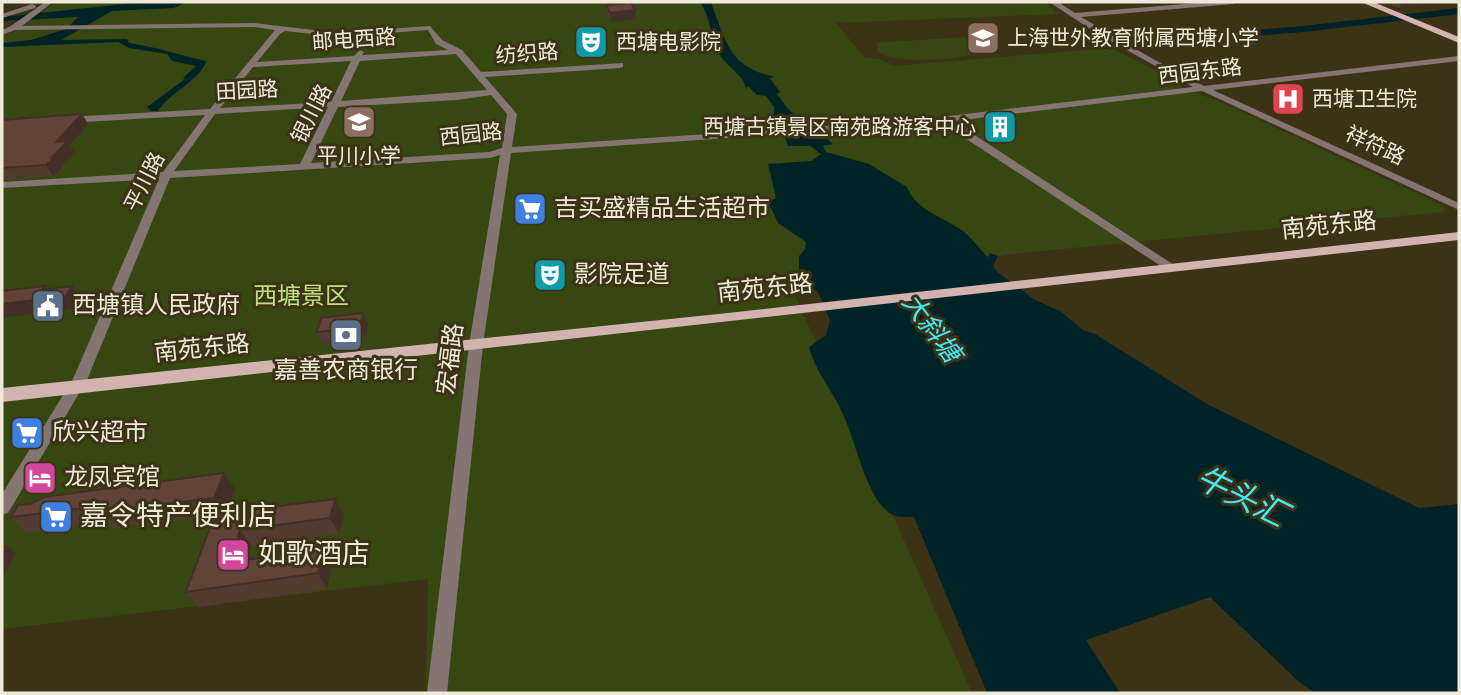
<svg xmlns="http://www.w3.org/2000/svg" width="1461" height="695" viewBox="0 0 1461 695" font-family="'Alegreya Sans','Noto Sans SC',sans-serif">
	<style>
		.green { fill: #374711 }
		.water { fill: #002327 }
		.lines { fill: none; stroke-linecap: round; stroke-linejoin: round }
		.river { fill: #002327; fill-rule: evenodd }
		.minor { fill: #847472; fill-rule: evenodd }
		.major { fill: #d3b3af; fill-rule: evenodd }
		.wall { fill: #533a31 }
		.shaded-wall { fill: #442f28 }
		.building { fill: #614339; stroke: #442f28; stroke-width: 2 }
		.labels { text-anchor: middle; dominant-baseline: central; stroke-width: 6; stroke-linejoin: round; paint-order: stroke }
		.far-poi-label { font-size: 21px; fill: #efe9d9; stroke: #3c3317; text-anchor: start }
		.far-street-label { font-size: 21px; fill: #efe9d9; stroke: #3c3317 }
		.poi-label { font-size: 24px; fill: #efe9d9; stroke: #3c3317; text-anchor: start }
		.street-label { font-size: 24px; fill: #efe9d9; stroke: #3c3317 }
		.park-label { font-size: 24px; fill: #bfe27c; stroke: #3c3317 }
		.water-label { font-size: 26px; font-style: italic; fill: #42eafc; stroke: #3c3317 }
		.near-poi-label { font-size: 28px; fill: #efe9d9; stroke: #3c3317; text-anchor: start }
		.near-water-label { font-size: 32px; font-style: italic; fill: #42eafc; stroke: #3c3317 }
	</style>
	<rect width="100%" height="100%" fill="#3c3317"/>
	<path class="green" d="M56,2H1045L1058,14L836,23L865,58L880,59L892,66L1111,48L1178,82L1185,89L1216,100L1446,207L1443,212L1011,254L793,291L972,693H426L428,579L2,629V35L16,31Z
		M980,36L983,39L974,40L985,49L979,54C957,58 895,66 877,51L878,45L873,43Z"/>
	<path class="water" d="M187,2L174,8L112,11L61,40L127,39L129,43C156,47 180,55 206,61C200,81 170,92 158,111H151L147,107L185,79L183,78L196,66L172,61L167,54L129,48L118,42L2,47V43L31,40L66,29L78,17L2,21V17L134,3Z
		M700,2H711C727,47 731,67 775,77L770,78L780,92L777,94C788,110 798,122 819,125L821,133L833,144L823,146L826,152L869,164L907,187C916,210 941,216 960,229C971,236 978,248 988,257L990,253L998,256L993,266L996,271L1035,300L1060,311L1083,330L1095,334L1207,404L1419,508L1459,504V693H1315L1298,681L1210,597L1086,640L1120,693H987L914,517C905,517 896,518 888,512C866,494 856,444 845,419C835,393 816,374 809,347L826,335L830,320L818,292L799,280V256L805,249L806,242L778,223L768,202L776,198L768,164L811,161L821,154L810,146H788L777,115H774V107L766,96L757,95L748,86L746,89C744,74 726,67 718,52C710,38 711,17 700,2Z"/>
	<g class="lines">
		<path class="river" d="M1459,8V14L1303,32L1100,49L1094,46L1100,43L1303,26Z"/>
		<path class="minor" d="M45,2H53L22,26L254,23L364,36L386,29L430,26L442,40L462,50L481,72L623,63V67L620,68L485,77L517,114L512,147L916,120L1193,87L1098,34L1049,2H1058L1075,13L1209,2H1236L1233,4L1081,17L1153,59L1204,86L1459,56V61L1213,90L1459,203V210L1202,91L953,121L1174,265L1176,268L1170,272L942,123L511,153L483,345L447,693H427L469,345L500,155L490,158L170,178L87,380L8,513L2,515V494L73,379L159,179L2,188V182L163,172L205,115L67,123L62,120L67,117L210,109L275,30L254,27L15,30L2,35V30L11,26ZM428,30L436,44L448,50L362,55L364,52L360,50L354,56L257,62L280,34L285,31L365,40L387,33ZM456,54L487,90L341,101L360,61ZM351,61L331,102L220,108L253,67ZM491,95L507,114L502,148L489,152L311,163L338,107L457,100ZM328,107L300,164L174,171L215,114Z
			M32,4L36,6L35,8L2,18V14Z"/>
		<path class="major" d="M1361,2H1373L1459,37V43Z
			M1459,232V240L2,402V388L728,313Z"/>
	</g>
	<path class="wall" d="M1384,2H1428L1424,5L1399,8Z
		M606,5L635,10L636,19L611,22L607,14Z
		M82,114L88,124L70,145L75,152L61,166L62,168L53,176L2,180V120Z
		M363,313L368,325L365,339L322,344L317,332Z
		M224,473L235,489L226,513L335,499L344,515L339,534L252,546L247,559L332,565L327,589L199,607L186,592L215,516L113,528L109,523L27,533L11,517Z"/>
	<path class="shaded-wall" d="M1402,2H1428L1424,5L1399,8Z
		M635,10L636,19L611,22L610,13Z
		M82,114L88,124L70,145L75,152L61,166L62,168L53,176L46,165L52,157L56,142Z
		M45,286L53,297L72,286L80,298L74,308L2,318V304Z
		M363,313L368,325L365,339L360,327Z
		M224,473L235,489L225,514L214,498Z
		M335,499L344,515L339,534L330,518Z
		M240,530L252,546L241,577L230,562Z
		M7,546L16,554L2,578V555Z
		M323,549L332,565L327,589L318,573Z"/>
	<path class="building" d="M631,3L635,10L610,13L606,5Z
		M82,114L56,142L68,141L52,157H55L46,165L2,168V120Z
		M45,286L42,290L72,286L66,296L2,304V291Z
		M363,313L360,327L317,332L321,318Z
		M224,473L214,498L99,512L102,506L11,517L18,505L31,504L44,497Z
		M335,499L330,518L240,530L230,562L323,549L318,573L186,592L215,514Z
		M7,546L2,555V547Z"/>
	<defs>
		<symbol id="school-square" viewBox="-11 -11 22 22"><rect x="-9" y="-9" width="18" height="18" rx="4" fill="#8d6e63" stroke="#3c3317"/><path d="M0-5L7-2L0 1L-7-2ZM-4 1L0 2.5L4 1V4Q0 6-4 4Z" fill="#fff"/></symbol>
		<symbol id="theatre-square" viewBox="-11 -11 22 22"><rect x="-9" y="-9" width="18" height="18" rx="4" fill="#0f9aa8" stroke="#3c3317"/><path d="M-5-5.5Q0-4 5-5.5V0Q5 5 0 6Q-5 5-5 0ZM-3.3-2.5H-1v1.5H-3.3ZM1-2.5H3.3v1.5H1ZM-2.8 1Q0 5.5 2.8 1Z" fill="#fff"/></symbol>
		<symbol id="hospital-square" viewBox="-11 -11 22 22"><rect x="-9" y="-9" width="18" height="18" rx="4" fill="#e0444e" stroke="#3c3317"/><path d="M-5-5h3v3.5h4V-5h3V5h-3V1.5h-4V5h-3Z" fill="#fff"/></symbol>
		<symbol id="building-square" viewBox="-11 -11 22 22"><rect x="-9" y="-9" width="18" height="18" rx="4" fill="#0f9aa8" stroke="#3c3317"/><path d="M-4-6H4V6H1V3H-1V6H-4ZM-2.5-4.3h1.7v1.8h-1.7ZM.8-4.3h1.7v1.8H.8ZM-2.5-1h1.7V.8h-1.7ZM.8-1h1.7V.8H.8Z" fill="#fff"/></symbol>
		<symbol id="supermarket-square" viewBox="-11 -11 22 22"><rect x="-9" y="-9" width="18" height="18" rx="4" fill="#3f7fe0" stroke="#3c3317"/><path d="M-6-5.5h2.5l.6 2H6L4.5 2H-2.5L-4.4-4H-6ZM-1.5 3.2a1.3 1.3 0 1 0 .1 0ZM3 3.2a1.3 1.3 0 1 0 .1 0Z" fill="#fff"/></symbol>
		<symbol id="civic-square" viewBox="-11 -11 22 22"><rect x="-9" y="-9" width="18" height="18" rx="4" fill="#5c6f8a" stroke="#3c3317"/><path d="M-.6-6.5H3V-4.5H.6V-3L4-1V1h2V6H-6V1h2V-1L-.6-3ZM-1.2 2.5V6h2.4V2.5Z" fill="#fff"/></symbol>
		<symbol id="bank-square" viewBox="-11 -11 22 22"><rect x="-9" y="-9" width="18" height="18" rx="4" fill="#5c6f8a" stroke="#3c3317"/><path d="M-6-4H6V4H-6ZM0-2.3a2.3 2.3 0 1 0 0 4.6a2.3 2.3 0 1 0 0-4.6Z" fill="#fff"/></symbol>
		<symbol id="hotel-square" viewBox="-11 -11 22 22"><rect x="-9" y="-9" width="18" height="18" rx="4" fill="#d1479c" stroke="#3c3317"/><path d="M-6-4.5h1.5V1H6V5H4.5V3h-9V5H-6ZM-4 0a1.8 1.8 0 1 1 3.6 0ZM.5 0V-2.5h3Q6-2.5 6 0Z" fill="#fff"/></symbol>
	</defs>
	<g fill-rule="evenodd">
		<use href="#school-square" x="964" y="19" width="38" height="38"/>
		<use href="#theatre-square" x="572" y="23" width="38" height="38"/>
		<use href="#hospital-square" x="1269" y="80" width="38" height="38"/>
		<use href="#school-square" x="340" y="103" width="38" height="38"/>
		<use href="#building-square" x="981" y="108" width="38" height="38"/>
		<use href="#supermarket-square" x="511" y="190" width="38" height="38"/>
		<use href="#theatre-square" x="531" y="256" width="38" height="38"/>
		<use href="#civic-square" x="29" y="287" width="38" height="38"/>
		<use href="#bank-square" x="327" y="316" width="38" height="38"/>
		<use href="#supermarket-square" x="8" y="414" width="38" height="38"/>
		<use href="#hotel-square" x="21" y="459" width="38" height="38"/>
		<use href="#supermarket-square" x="37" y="498" width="38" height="38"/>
		<use href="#hotel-square" x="214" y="536" width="38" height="38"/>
	</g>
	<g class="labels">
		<g class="far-poi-label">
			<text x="1007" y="38">上海世外教育附属西塘小学</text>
			<text x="616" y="42">西塘电影院</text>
			<text x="1312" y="99">西塘卫生院</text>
			<text x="976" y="127" text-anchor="end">西塘古镇景区南苑路游客中心</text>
			<text x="359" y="156" text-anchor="middle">平川小学</text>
		</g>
		<g class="far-street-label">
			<text transform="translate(354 40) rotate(-4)">邮电西路</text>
			<text transform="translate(527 54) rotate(-4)">纺织路</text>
			<text transform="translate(1200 72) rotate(-7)">西园东路</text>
			<text transform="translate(247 91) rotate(-3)">田园路</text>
			<text transform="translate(312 114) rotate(-63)">银川路</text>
			<text transform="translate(471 135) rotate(-6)">西园路</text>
			<text transform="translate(1375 146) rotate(25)">祥符路</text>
			<text transform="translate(145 182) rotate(-63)">平川路</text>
		</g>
		<g class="poi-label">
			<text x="554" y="209">吉买盛精品生活超市</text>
			<text x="574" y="275">影院足道</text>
			<text x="72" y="306">西塘镇人民政府</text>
			<text x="346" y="371" text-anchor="middle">嘉善农商银行</text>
			<text x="52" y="433">欣兴超市</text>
			<text x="64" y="478">龙凤宾馆</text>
		</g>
		<g class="street-label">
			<text transform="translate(1329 226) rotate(-6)">南苑东路</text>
			<text transform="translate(765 289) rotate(-6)">南苑东路</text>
			<text transform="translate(202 349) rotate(-6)">南苑东路</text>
			<text transform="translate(451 359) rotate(-83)">宏福路</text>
		</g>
		<g class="park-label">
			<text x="301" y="297">西塘景区</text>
		</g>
		<g class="water-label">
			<text transform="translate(931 328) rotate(53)">大斜塘</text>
		</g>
		<g class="near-poi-label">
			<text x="80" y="517">嘉令特产便利店</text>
			<text x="258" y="555">如歌酒店</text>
		</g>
		<g class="near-water-label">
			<text transform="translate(1241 497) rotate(26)">牛头汇</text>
		</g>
	</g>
	<rect width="1461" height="695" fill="none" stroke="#efe9d9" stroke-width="7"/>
</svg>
